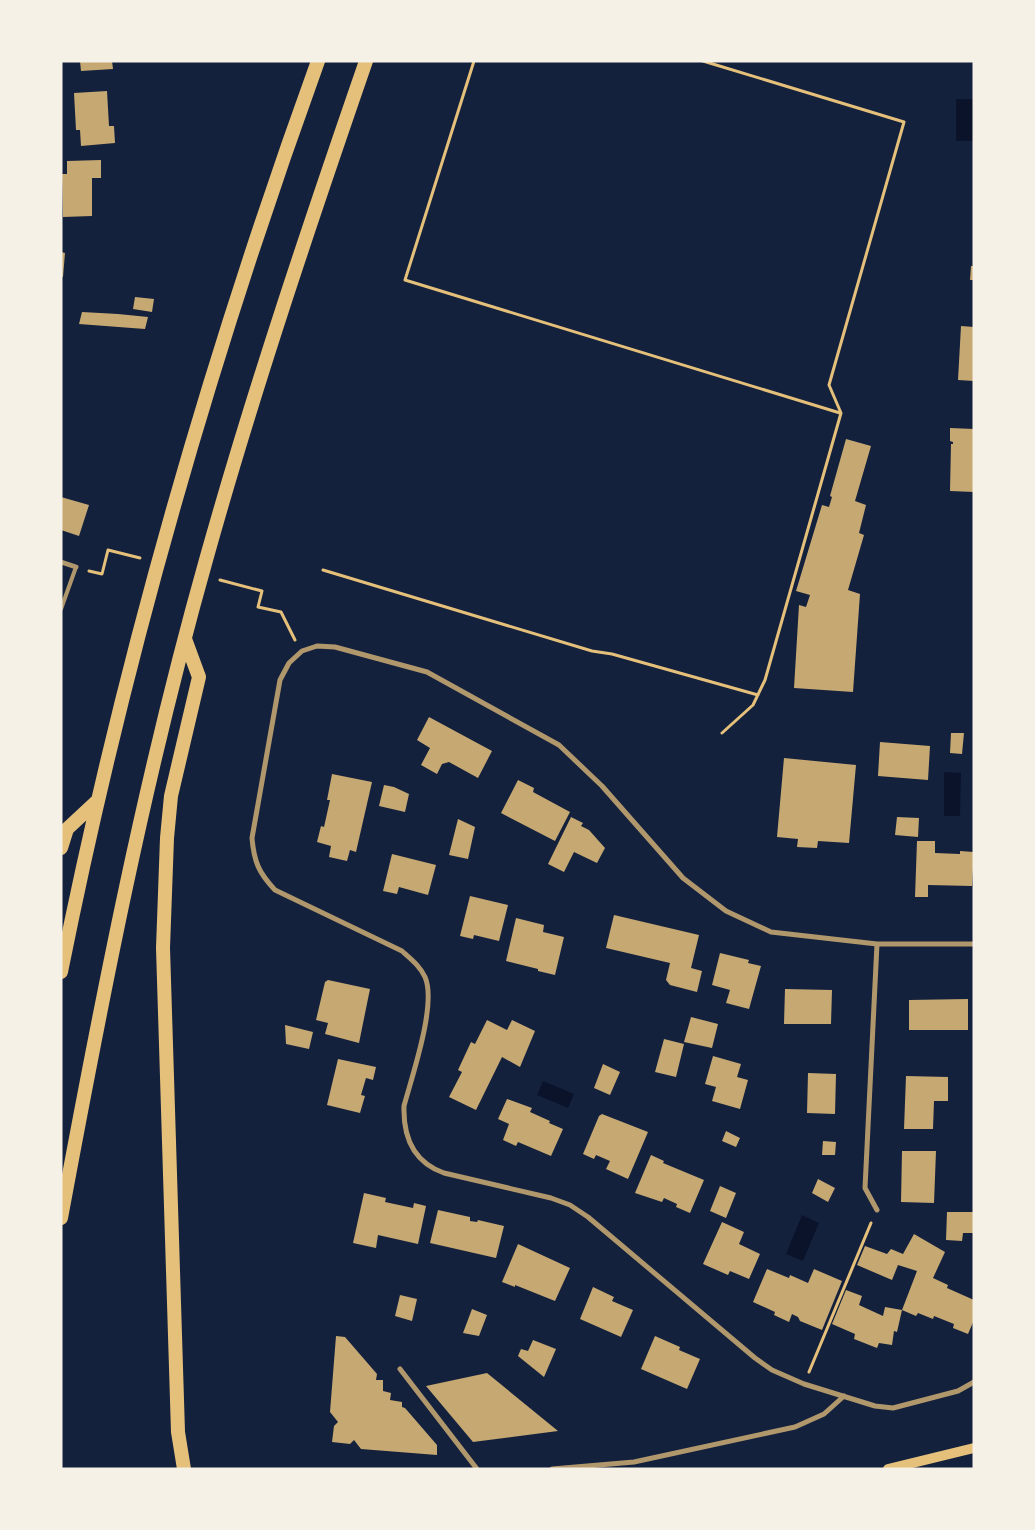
<svg xmlns="http://www.w3.org/2000/svg" width="1035" height="1530" viewBox="0 0 1035 1530" font-family="'IBM Plex Sans',sans-serif">
	<style>
		.water { fill: #0b132b }
		.building { fill: #c6a872 }
		.lines { fill: none; stroke-linecap: round; stroke-linejoin: round }
		.path { stroke: #e5c07b; stroke-width: 3 }
		.service { stroke: #b1986c; stroke-width: 4 }
		.minor { stroke: #b1986c; stroke-width: 5 }
		.secondary { stroke: #e5c07b; stroke-width: 10 }
		.trunk { stroke: #e5c07b; stroke-width: 14 }
	</style>
	<rect width="100%" height="100%" fill="#14213d"/>
	<path class="water" d="M956,99H974V141H956Z
		M944,772L961,773L960,816H944Z
		M543,1081L574,1094L568,1108L537,1095Z
		M802,1215L819,1223L803,1261L786,1254Z"/>
	<path class="building" d="M80,61H112L113,69L81,71Z
		M107,91L109,126H114L115,143L81,146L80,130H76L74,93Z
		M101,160V178H92V216L63,217L62,174H67V161Z
		M61,252L65,253L63,277H61Z
		M971,266H974V280H970Z
		M135,297L154,299L152,312L133,309Z
		M82,312L118,314L148,317L145,329L79,324Z
		M961,326L974,327V381L958,380Z
		M950,428L974,429V492L950,491L951,444H953V442L950,441Z
		M846,439L871,446L855,501L866,505L859,533L864,535L848,590L860,594L853,692L794,688L799,605L806,607L810,595L796,591L822,505L829,507L832,497L830,496Z
		M61,497L89,505L79,536L61,530Z
		M429,717L492,751L478,778L449,762L442,764L437,774L421,765L430,748L417,740Z
		M951,733H964L962,754L950,753Z
		M880,742L930,746L928,780L878,776Z
		M784,758L856,765L849,843L818,841L817,848L797,847L798,839L777,837Z
		M332,774L372,782L356,852L350,850L347,861L329,857L331,846L317,842L321,826L324,827L330,800H327Z
		M518,780L534,788L533,792L570,812L555,841L501,813Z
		M384,785L394,787L409,794L405,812L379,806Z
		M571,817L583,823L581,826L589,830L605,848L597,863L574,852L564,872L548,864Z
		M897,817L919,818L918,837L895,835Z
		M458,819L475,827L468,859L449,855Z
		M917,841H935V853L960,854V851L974,852L972,886L928,885V897H915Z
		M392,854L436,865L428,895L399,887L397,894L383,891Z
		M470,896L508,905L499,941L474,935L473,939L460,936Z
		M614,915L699,935L691,968L702,971L697,992L670,985L666,980L670,963L606,948Z
		M516,918L544,925L543,932L564,937L555,975L538,971V969L506,961Z
		M720,953L749,960L748,963L761,966L749,1009L726,1003L730,990L712,985Z
		M328,980L370,989L359,1043L325,1034L328,1023L316,1020L325,982Z
		M785,989L832,990L831,1024H784Z
		M968,999V1030H909V1000Z
		M691,1017L718,1024L712,1048L684,1042Z
		M487,1020L507,1030L512,1020L535,1031L520,1067L502,1057L476,1110L449,1097L462,1072L458,1070L471,1042L475,1044Z
		M285,1025L313,1032L309,1049L286,1044Z
		M664,1039L684,1044L676,1077L655,1072Z
		M713,1056L741,1064L737,1077L748,1080L740,1109L712,1101L716,1087L705,1084Z
		M338,1059L376,1067L373,1080L366,1078L361,1095L365,1096L360,1113L327,1105Z
		M603,1064L620,1072L610,1095L594,1088Z
		M808,1073L836,1074L835,1114L807,1113Z
		M906,1076L948,1077V1101H934L933,1129H904Z
		M507,1099L532,1108L530,1112L550,1121L549,1123L563,1129L551,1156L518,1142L516,1146L503,1140L509,1124L498,1119Z
		M602,1114L648,1132L628,1179L606,1169L610,1161L596,1155L594,1159L583,1154L599,1116Z
		M726,1131L740,1138L736,1147L722,1141Z
		M823,1141L836,1142L835,1155H822Z
		M902,1151H936L934,1203L901,1202Z
		M651,1155L664,1161L663,1163L704,1180L690,1213L676,1207L677,1204L664,1198L662,1202L635,1193Z
		M818,1179L835,1188L828,1202L812,1193Z
		M720,1186L736,1193L726,1218L710,1211Z
		M364,1193L386,1198L385,1202L413,1208L414,1203L426,1206L418,1244L378,1235L376,1248L353,1243Z
		M438,1210L470,1217V1221L477,1222L478,1220L504,1226L496,1258L430,1243Z
		M947,1212H974V1233H963L962,1241L946,1240Z
		M722,1222L744,1232L739,1244L760,1254L749,1279L730,1271L728,1275L703,1264Z
		M914,1234L945,1252L933,1278L948,1285L947,1288L974,1300V1320L968,1334L953,1328L954,1324L934,1316L933,1319L918,1313L916,1316L902,1310L917,1271L898,1265L892,1280L857,1265L865,1246L887,1254L891,1249L903,1254Z
		M518,1244L570,1268L555,1301L515,1285V1287L502,1282Z
		M767,1269L789,1278L790,1275L808,1283L814,1269L842,1281L822,1330L800,1321L798,1317L792,1314L789,1322L774,1315L775,1312L753,1302Z
		M593,1287L614,1297L612,1301L633,1310L621,1337L580,1319Z
		M846,1290L862,1296L859,1305L883,1316L885,1307L902,1310L897,1332L894,1331L892,1345L879,1343L877,1348L854,1339L855,1334L832,1324Z
		M400,1295L417,1299L412,1321L395,1316Z
		M472,1309L487,1315L479,1336L463,1333Z
		M336,1336L345,1337L377,1374L376,1380H383V1391L391,1393L390,1400L402,1402V1407L405,1408L437,1445V1455L361,1449L354,1440L350,1444L332,1442L334,1426L338,1422L330,1412Z
		M655,1336L680,1347L679,1350L700,1359L687,1389L641,1369Z
		M533,1340L556,1349L544,1377L518,1356L521,1349L528,1351Z
		M487,1373L558,1431L473,1442L426,1386Z"/>
	<g class="lines">
		<path class="path" d="M474,61L405,280L840,413
			M703,61L904,122L829,385L841,413L765,680L753,705L722,733
			M323,570L592,651L612,654L758,695
			M89,571L102,574L108,550L140,558
			M220,580L262,591L258,607L281,612L295,640
			M809,1372L871,1223"/>
		<path class="service" d="M61,609L76,567"/>
		<path class="minor" d="M61,562L76,567
			M974,944H877L771,932L726,911L683,878L602,786L559,745L427,672L335,647L317,646L302,651L289,663L280,680L252,838C254,862 259,873 275,890L402,951C411,959 420,966 425,977C437,1004 412,1076 404,1106C403,1137 413,1162 444,1173L551,1198L570,1205L588,1217L755,1358L772,1370L804,1384L875,1406L893,1408L958,1391L974,1382
			M877,1210L865,1188L877,944
			M400,1369L477,1469
			M552,1469L634,1462L795,1427L824,1414L844,1396"/>
		<path class="secondary" d="M888,1469L974,1448"/>
		<path class="trunk" d="M61,848L67,829L96,802
			M61,972C123,662 210,359 318,61
			M61,1218C102,997 145,776 206,560C253,392 309,226 366,61
			M184,1469L178,1432L163,948L167,838L171,796L199,677L185,639"/>
	</g>
	<rect width="1035" height="1530" fill="none" stroke="#f6f1e7" stroke-width="125"/>
</svg>
